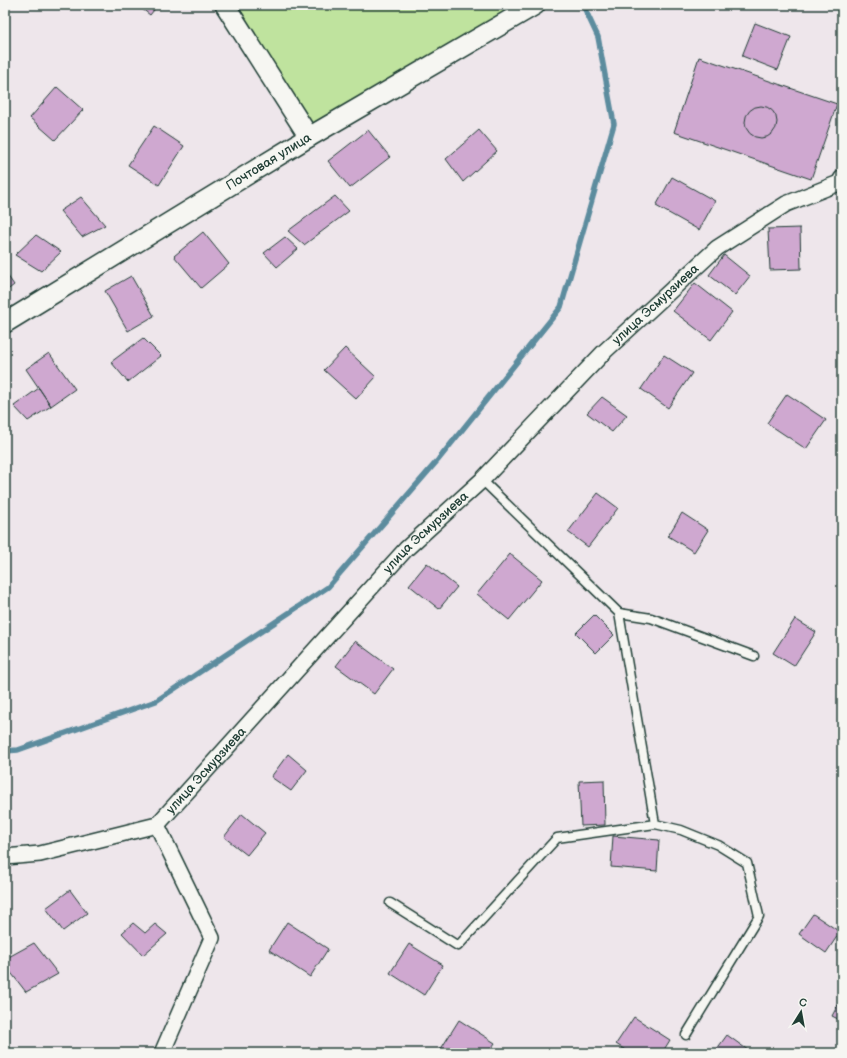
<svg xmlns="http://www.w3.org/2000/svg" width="847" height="1058" viewBox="0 0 847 1058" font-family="'Balsamiq Sans',sans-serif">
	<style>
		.green { fill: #bfe39e; stroke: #6f9069 }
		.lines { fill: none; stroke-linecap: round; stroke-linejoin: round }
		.stream { stroke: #5c8c9e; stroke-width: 5.5 }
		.building { fill: #cfa8d0; stroke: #1f3d34 }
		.service-casing { stroke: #1f3d34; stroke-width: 11 }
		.minor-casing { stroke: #1f3d34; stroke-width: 18 }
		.tertiary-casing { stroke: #1f3d34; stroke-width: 22 }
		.service { stroke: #f6f6f2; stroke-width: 8 }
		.minor { stroke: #f6f6f2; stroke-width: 15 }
		.tertiary { stroke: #f6f6f2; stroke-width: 19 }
		.labels { text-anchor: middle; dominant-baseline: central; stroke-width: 3; stroke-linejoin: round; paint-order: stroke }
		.street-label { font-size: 13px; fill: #1f3d34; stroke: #f6f6f2 }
	</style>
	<rect width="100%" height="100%" fill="#eee6eb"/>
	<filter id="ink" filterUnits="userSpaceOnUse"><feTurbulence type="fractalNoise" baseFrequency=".025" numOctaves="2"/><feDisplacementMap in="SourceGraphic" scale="8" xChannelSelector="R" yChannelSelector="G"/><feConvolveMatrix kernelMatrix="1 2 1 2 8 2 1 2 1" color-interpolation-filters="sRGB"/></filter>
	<g filter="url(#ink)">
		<path class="green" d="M225,5H535L309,137Z"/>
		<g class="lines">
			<path class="stream" d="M5,751L18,750L156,701L328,587L438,460L561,307L614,124L598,37L583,5"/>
		</g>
		<path class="building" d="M137,5H158L150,15Z
			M755,23L791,37L778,70L742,56Z
			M699,57L837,104L811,179L674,132Z
			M57,87L83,110L55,140L30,118Z
			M745 122a16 16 0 1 1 32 0a16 16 0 1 1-32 0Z
			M154,126L184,146L159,185L128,165Z
			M368,130L390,157L350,188L328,161Z
			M479,130L497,151L463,182L446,159Z
			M672,177L715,201L699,230L656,206Z
			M335,196L349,211L304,245L288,231Z
			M81,197L105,225L82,237L60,211Z
			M800,228L801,269L770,270L768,229Z
			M203,232L229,264L201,288L174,256Z
			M36,235L61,252L41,271L15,255Z
			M285,237L298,249L277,267L264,253Z
			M724,255L750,276L735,295L709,275Z
			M5,272L14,285L5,292Z
			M131,276L154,316L128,331L105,291Z
			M695,283L732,312L711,340L673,311Z
			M143,338L161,356L128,382L111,362Z
			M345,348L376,377L356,399L324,370Z
			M49,353L75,389L51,406L26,369Z
			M664,355L692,373L668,408L641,389Z
			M39,388L51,406L28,421L14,406Z
			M787,394L826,420L806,449L767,423Z
			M602,397L627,415L612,432L587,413Z
			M598,493L618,508L588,547L568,532Z
			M682,513L708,530L694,552L668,536Z
			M510,554L542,580L509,620L477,594Z
			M427,563L457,587L439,609L409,585Z
			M594,615L614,635L596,653L576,633Z
			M795,619L816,632L794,666L773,653Z
			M355,641L393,669L374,694L336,666Z
			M288,754L307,770L291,791L271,777Z
			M604,780L605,825L581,826L579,781Z
			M242,814L265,833L247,855L224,837Z
			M613,836L659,840L657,871L611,867Z
			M70,890L87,913L63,931L46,908Z
			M813,914L840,932L826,953L799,934Z
			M287,922L328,949L310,977L269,950Z
			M133,923L145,933L155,924L167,934L143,955L122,933Z
			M34,943L58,974L26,992L5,965V959Z
			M409,944L443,965L424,995L390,973Z
			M842,997V1021L832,1016Z
			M634,1017L670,1040L662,1053H630L616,1044Z
			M459,1020L495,1043L488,1053L439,1052Z
			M727,1035L752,1053H714Z"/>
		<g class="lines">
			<defs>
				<path id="service" d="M482,480L619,613L655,824L681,830L718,845L747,863L759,916L686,1035
					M619,613L651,618L754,656
					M390,903L458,946L557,838L655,824"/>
				<g id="minor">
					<path d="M157,825L212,938L162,1053"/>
					<path id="s1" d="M5,857L40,854L157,825L406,549L482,480L605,351L717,248L786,204L839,183L842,178"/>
				</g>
				<g id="tertiary">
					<path d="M225,5L309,137"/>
					<path id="s2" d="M5,323L309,137L535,5"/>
				</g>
			</defs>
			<use href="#service" class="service-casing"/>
			<use href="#minor" class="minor-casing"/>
			<use href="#tertiary" class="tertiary-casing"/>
			<use href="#service" class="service"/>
			<use href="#minor" class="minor"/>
			<use href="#tertiary" class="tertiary"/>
		</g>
	</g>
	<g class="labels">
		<g class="street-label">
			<text stroke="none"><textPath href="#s2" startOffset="309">Почтовая улица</textPath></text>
			<text stroke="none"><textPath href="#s1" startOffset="877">улица Эсмурзиева</textPath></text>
			<text stroke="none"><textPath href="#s1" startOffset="553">улица Эсмурзиева</textPath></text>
			<text stroke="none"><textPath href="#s1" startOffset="229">улица Эсмурзиева</textPath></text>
		</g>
	</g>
	<rect width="847" height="1058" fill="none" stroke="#f6f6f2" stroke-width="20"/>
	<rect x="10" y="10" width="827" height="1038" fill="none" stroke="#1f3d34" stroke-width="1.5" filter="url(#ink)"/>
	<g transform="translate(801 1012) rotate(11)" stroke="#f6f6f2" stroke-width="3" paint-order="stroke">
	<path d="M0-3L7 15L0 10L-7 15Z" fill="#1f3d34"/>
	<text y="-6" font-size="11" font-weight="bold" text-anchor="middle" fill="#1f3d34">С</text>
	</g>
</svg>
